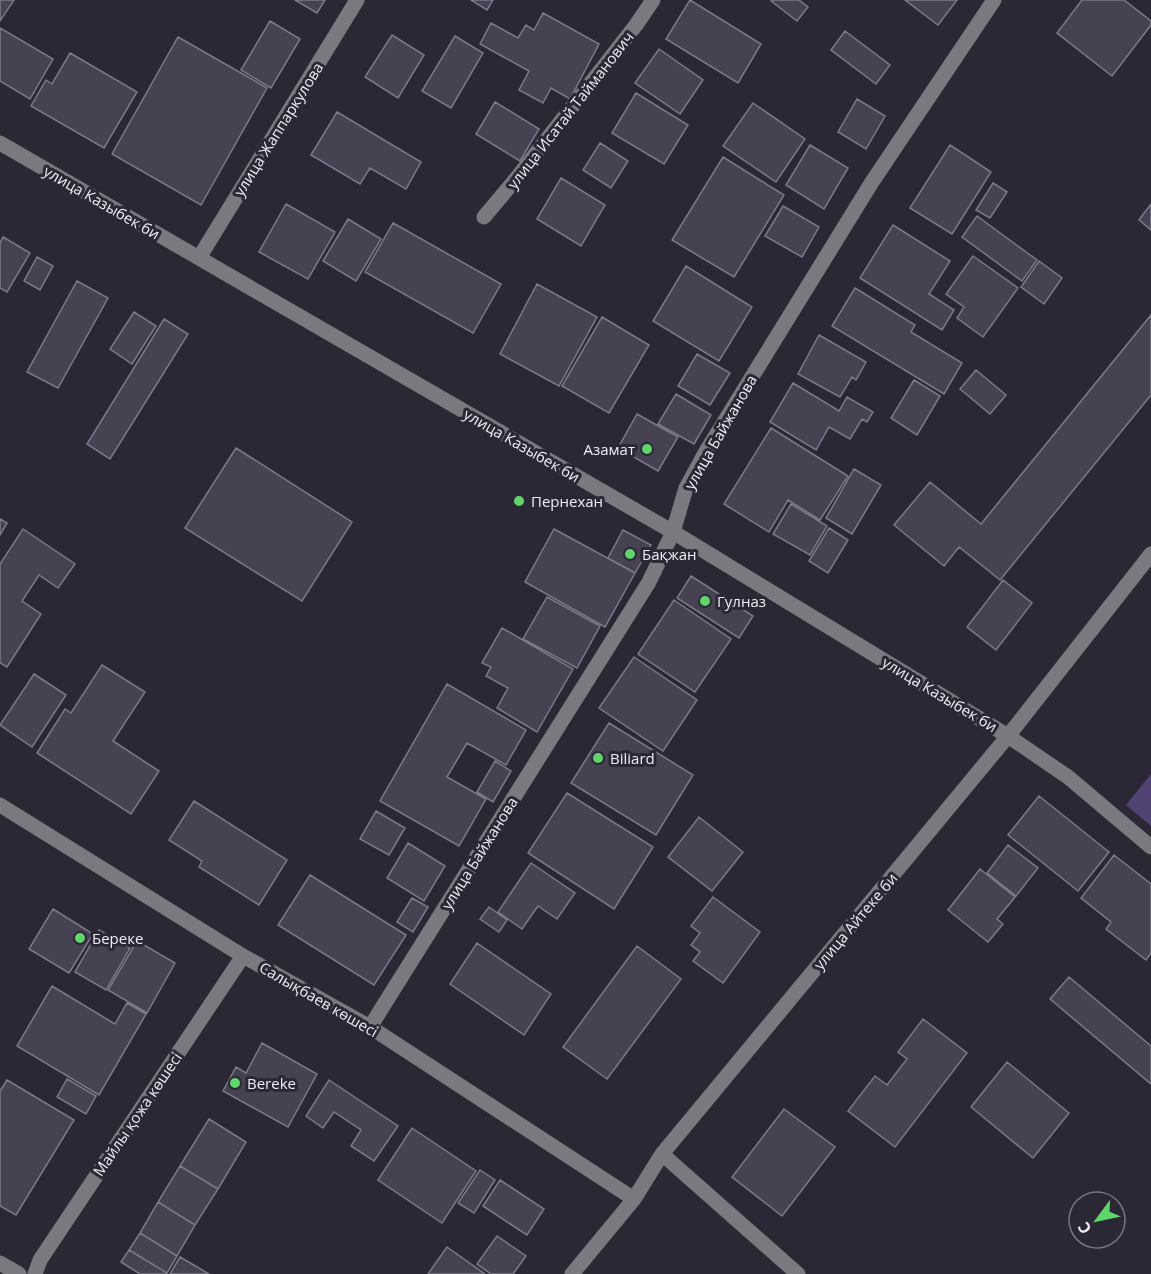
<svg xmlns="http://www.w3.org/2000/svg" width="1151" height="1274" viewBox="0 0 1151 1274" font-family="'Open Sans',sans-serif">
	<style>
		.green { fill: #514374 }
		.building { fill: #464252; stroke: #7d798a; stroke-width: 1.5 }
		.lines { fill: none; stroke-linecap: round; stroke-linejoin: round }
		.minor { stroke: #7a7980; stroke-width: 15 }
		.poi-dot { fill: #5fd56b; stroke: #2b2836; stroke-width: 2 }
		.labels { text-anchor: middle; dominant-baseline: central; stroke-width: 6; stroke-linejoin: round; paint-order: stroke }
		.street-label { font-size: 15px; fill: #eeecf6; stroke: #2b2836 }
		.poi-label { font-size: 15px; fill: #eeecf6; stroke: #2b2836; text-anchor: start }
	</style>
	<rect width="100%" height="100%" fill="#2b2836"/>
	<path class="green" d="M1151,774V826L1126,805Z"/>
	<path class="building" d="M0,0H14L0,21Z
		M295,0H325L317,13Z
		M471,0H493L487,10Z
		M690,0L761,44L738,83L666,39Z
		M772,0H799L808,7L797,21L771,1Z
		M905,0H957L938,25Z
		M1082,0H1124L1151,21V25L1112,76L1057,33Z
		M543,13L599,44L570,99L551,88L543,103L519,90L529,71L480,44L491,23L518,38L526,25L534,30Z
		M270,21L300,39L271,88L241,70Z
		M0,28L53,59L30,99L0,81Z
		M845,31L890,65L876,84L831,50Z
		M392,35L424,55L398,98L365,77Z
		M455,36L483,53L451,108L422,91Z
		M178,37L267,88L201,205L112,154Z
		M659,49L703,80L680,114L635,83Z
		M70,53L137,92L104,148L31,106L46,80L52,84Z
		M636,93L688,125L664,164L612,133Z
		M857,99L885,116L866,149L838,132Z
		M495,102L539,129L520,161L476,134Z
		M753,103L805,139L776,182L723,146Z
		M337,112L421,162L406,189L370,168L360,184L311,155Z
		M600,143L628,161L611,188L583,170Z
		M810,145L848,168L824,209L786,185Z
		M950,145L991,172L952,234L910,208Z
		M723,157L784,195L734,277L672,240Z
		M561,178L605,205L581,246L537,219Z
		M993,183L1007,192L990,218L976,210Z
		M286,204L335,232L308,279L259,252Z
		M1151,204V230L1139,220Z
		M783,206L819,227L802,257L765,236Z
		M977,216L1037,260L1022,281L962,237Z
		M348,219L381,239L356,281L323,261Z
		M393,223L501,284L473,333L365,272Z
		M893,225L950,261L929,294L954,310L942,330L860,278Z
		M3,237L30,253L7,292L0,288V243Z
		M973,256L1018,288L983,337L957,318L964,307L946,294Z
		M37,257L53,266L40,290L24,281Z
		M1039,261L1062,278L1044,304L1021,287Z
		M686,266L752,307L719,361L653,321Z
		M77,281L108,298L58,388L27,372Z
		M537,284L597,317L559,386L500,354Z
		M855,288L915,325L911,332L962,363L944,394L832,326Z
		M134,312L156,326L132,364L110,349Z
		M1151,315V395L1000,580L959,547L944,566L894,525L930,482L981,524Z
		M602,317L649,345L609,413L562,386Z
		M164,319L188,334L110,459L87,444Z
		M819,335L866,362L856,380L852,377L840,397L798,374Z
		M697,354L730,373L710,405L678,386Z
		M976,370L1006,395L990,414L960,389Z
		M914,380L940,396L917,435L891,418Z
		M793,383L839,411L847,397L873,412L867,422L862,419L850,439L829,427L816,450L770,422Z
		M676,394L711,415L694,444L658,424Z
		M637,414L678,437L658,471L618,448Z
		M771,428L848,476L820,520L788,500L769,532L724,504Z
		M236,448L352,522L302,601L185,528Z
		M854,469L881,485L852,534L826,518Z
		M791,504L827,526L810,555L773,534Z
		M0,519L7,523L0,535Z
		M829,528L848,540L828,573L809,561Z
		M23,529L75,564L58,588L39,575L22,601L41,614L7,667L0,663V564Z
		M554,529L635,573L605,627L525,582Z
		M623,530L651,545L635,573L608,558Z
		M691,576L753,616L739,638L677,598Z
		M1003,580L1032,603L996,650L967,627Z
		M547,597L600,626L577,668L523,639Z
		M674,600L731,639L695,692L638,654Z
		M502,628L573,669L537,732L497,708L508,688L486,676L491,667L482,663Z
		M634,657L697,700L663,751L599,708Z
		M102,665L145,692L113,741L159,771L131,814L37,753L65,709L71,713Z
		M34,674L66,695L32,747L0,725Z
		M447,684L526,730L506,765L467,743L447,777L486,799L459,846L380,801Z
		M609,723L693,775L656,835L571,783Z
		M495,761L511,771L493,802L477,792Z
		M567,793L653,847L614,909L528,853Z
		M1039,796L1109,852L1078,891L1008,835Z
		M194,801L287,860L259,905L199,867L202,861L169,840Z
		M376,811L405,828L389,855L360,839Z
		M699,817L743,852L712,891L668,857Z
		M408,843L445,866L424,901L387,878Z
		M1008,845L1038,868L1016,896L987,873Z
		M1114,855L1151,884V953L1146,960L1106,929L1111,922L1081,898Z
		M531,863L575,893L557,919L538,906L522,929L498,912Z
		M980,869L1015,897L997,919L1003,924L988,942L948,910Z
		M310,875L406,935L374,985L278,925Z
		M713,897L760,932L723,983L693,961L700,952L691,945L700,933L691,926Z
		M412,898L428,907L413,932L397,922Z
		M489,907L507,920L499,932L480,919Z
		M53,909L93,934L69,973L29,949Z
		M99,930L130,948L106,990L75,972Z
		M137,941L175,963L147,1013L108,990Z
		M477,943L551,994L524,1035L450,984Z
		M637,946L681,979L607,1079L563,1047Z
		M1069,977L1151,1046V1084L1050,999Z
		M52,986L115,1024L127,1003L146,1014L99,1095L17,1046Z
		M923,1019L967,1053L895,1147L848,1111L875,1076L887,1085L907,1059L898,1052Z
		M262,1043L317,1074L288,1127L223,1091L236,1067L246,1073Z
		M1007,1062L1069,1113L1033,1158L971,1107Z
		M67,1079L96,1096L86,1114L57,1097Z
		M7,1080L74,1120L16,1215L0,1206V1091Z
		M329,1080L398,1126L374,1161L351,1146L361,1130L334,1112L323,1128L306,1116Z
		M784,1109L835,1147L782,1216L732,1177Z
		M209,1119L246,1142L218,1189L180,1166Z
		M412,1128L476,1171L442,1223L378,1180Z
		M180,1166L218,1189L195,1225L158,1202Z
		M480,1170L495,1180L474,1213L458,1203Z
		M500,1180L544,1209L527,1235L483,1206Z
		M158,1202L195,1225L177,1256L140,1233Z
		M140,1233L177,1256L167,1273L129,1250Z
		M497,1236L526,1256L513,1274H491L477,1264Z
		M447,1247L485,1274H428Z
		M129,1250L167,1273L166,1274H140L121,1262Z
		M180,1257L209,1274H170Z"/>
	<g class="lines">
		<path class="minor" d="M0,143L673,532L1008,736L1068,777L1151,847
			M484,217L515,180L636,25L653,0
			M199,258L357,0
			M0,805L243,956L370,1027L634,1199
			M370,1027L649,582L673,532L686,488L705,453L872,182L994,0
			M662,1154L798,1274
			M0,1263L19,1274
			M35,1274L40,1260L243,956
			M572,1274L634,1199L662,1154L1008,736L1151,554"/>
	</g>
	<g class="poi-dot">
		<circle cx="647" cy="449" r="6"/>
		<circle cx="519" cy="501" r="6"/>
		<circle cx="630" cy="554" r="6"/>
		<circle cx="705" cy="601" r="6"/>
		<circle cx="598" cy="758" r="6"/>
		<circle cx="80" cy="938" r="6"/>
		<circle cx="235" cy="1083" r="6"/>
	</g>
	<g class="labels">
		<g class="street-label">
			<text transform="translate(570 110) rotate(-52)">улица Исатай Тайманович</text>
			<text transform="translate(278 129) rotate(-58)">улица Жаппаркулова</text>
			<text transform="translate(102 202) rotate(30)">улица Казыбек би</text>
			<text transform="translate(720 432) rotate(-60)">улица Байжанова</text>
			<text transform="translate(522 445) rotate(30)">улица Казыбек би</text>
			<text transform="translate(940 694) rotate(31)">улица Казыбек би</text>
			<text transform="translate(479 853) rotate(-58)">улица Байжанова</text>
			<text transform="translate(855 921) rotate(-50)">улица Айтеке би</text>
			<text transform="translate(319 999) rotate(30)">Салықбаев көшесі</text>
			<text transform="translate(137 1114) rotate(-56)">Майлы қожа көшесі</text>
		</g>
		<g class="poi-label">
			<text x="635" y="449" text-anchor="end">Азамат</text>
			<text x="531" y="501">Пернехан</text>
			<text x="642" y="554">Бақжан</text>
			<text x="717" y="601">Гулназ</text>
			<text x="610" y="758">Biliard</text>
			<text x="92" y="938">Береке</text>
			<text x="247" y="1083">Bereke</text>
		</g>
	</g>
	<g transform="translate(1097 1220) rotate(237)"><circle r="28" fill="#2b2836" stroke="#797683" stroke-width="1.5"/>
	<path d="M0-4.5L10 22L0 15L-10 22Z" fill="#5fd56b"/>
	<text y="-9" font-size="16" font-weight="bold" text-anchor="middle" fill="#eeecf6">С</text>
	</g>
</svg>
